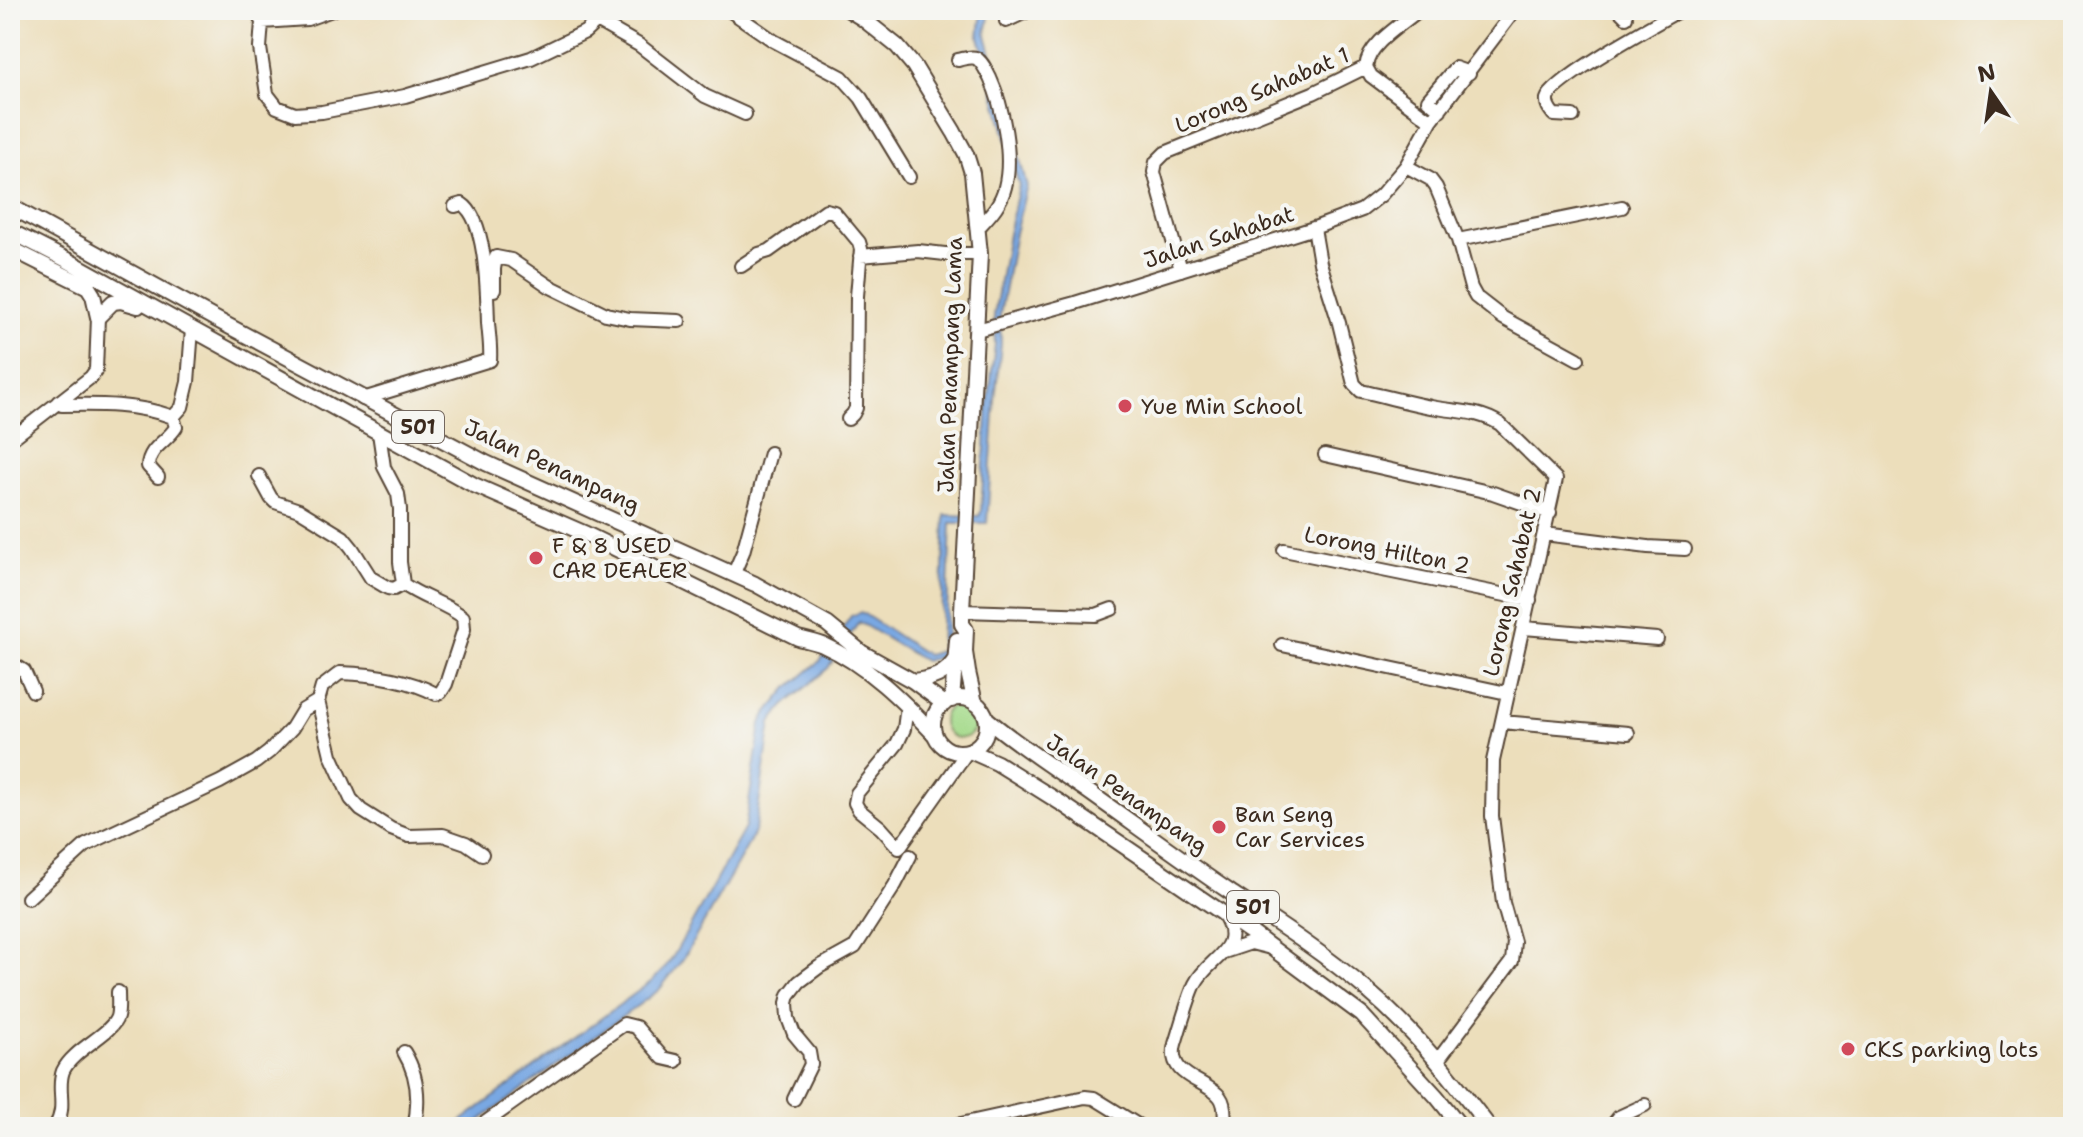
<svg xmlns="http://www.w3.org/2000/svg" width="2083" height="1137" viewBox="0 0 2083 1137" font-family="'Shantell Sans',sans-serif">
	<style>
		.green { fill: #a4da8a; stroke: #708254; stroke-width: 2 }
		.water { fill: #79a8e3; stroke: #5a6980; stroke-width: 2 }
		.lines { fill: none; stroke-linecap: round; stroke-linejoin: round }
		.minor-casing { stroke: #564536; stroke-width: 16 }
		.major-casing { stroke: #564536; stroke-width: 18 }
		.minor { stroke: #fff; stroke-width: 12 }
		.major { stroke: #fff; stroke-width: 14 }
		.poi-dot { fill: #d1495b; stroke: #f6f6f2; stroke-width: 3 }
		.labels { text-anchor: middle; dominant-baseline: central; stroke-width: 8; stroke-linejoin: round; paint-order: stroke }
		.shield { fill: #f6f6f2; stroke: #73675e; stroke-width: 2 }
		.shield-label { font-size: 20px; font-weight: bold; fill: #3b2a1e }
		.street-label { font-size: 22px; fill: #3b2a1e; stroke: #f6f6f2 }
		.poi-label { font-size: 22px; fill: #3b2a1e; stroke: #f6f6f2; text-anchor: start }
	</style>
	<rect width="100%" height="100%" fill="#f6f6f2"/>
	<filter id="ink" filterUnits="userSpaceOnUse"><feTurbulence type="fractalNoise" baseFrequency=".0125" numOctaves="2"/><feDisplacementMap in="SourceGraphic" scale="16" xChannelSelector="R" yChannelSelector="G"/><feConvolveMatrix kernelMatrix="1 2 1 2 8 2 1 2 1" color-interpolation-filters="sRGB"/></filter>
	<filter id="wash" filterUnits="userSpaceOnUse"><feTurbulence type="fractalNoise" baseFrequency=".006" numOctaves="4" result="noise"/><feDisplacementMap in="SourceGraphic" scale="32" xChannelSelector="R" yChannelSelector="G"/><feGaussianBlur stdDeviation="1.8" result="paint"/><feColorMatrix in="noise" values="0 0 0 0 0 0 0 0 0 0 0 0 0 0 0 0 0 1.4 0 .05"/><feComposite in="paint" operator="in"/></filter>
	<g filter="url(#wash)">
		<rect width="100%" height="100%" fill="#ecdebb"/>
		<path class="green" d="M943 721a17 17 0 1 1 34 0a17 17 0 1 1-34 0Z"/>
		<path class="water" d="M982,10H990L986,35L1027,186L1015,233L1000,314L1001,344L995,399L987,523H951L945,656L924,661L859,622L828,668L784,706L771,723L755,830L748,845L683,959L659,990L471,1127H453L652,981L663,970L674,955L745,828L761,723L766,714L787,689L820,661L851,616L861,612L927,655L940,651L945,515L979,516L981,512L987,414L995,344L994,316L1008,234L1019,186L979,37Z"/>
	</g>
	<g filter="url(#ink)">
		<g class="lines">
			<defs>
				<path id="minor" d="M255,10L262,22L260,48L267,94L277,107L295,114L322,112L405,96L531,58L585,32L597,21L602,10
					M729,10L774,41L842,77L861,98L909,177
					M1300,10L1301,13
					M1619,10L1626,17
					M597,21L639,45L705,96L745,114
					M1006,21L1030,10
					M262,22L307,19L332,10
					M958,60C964,59 970,56 976,58C983,62 986,71 990,78C1003,106 1013,157 1005,187C1001,204 990,215 978,228
					M1366,67L1371,76L1431,121
					M1366,67C1368,44 1401,25 1419,10
					M1440,110L1428,100L1455,68L1469,73
					M1573,116L1554,115C1551,111 1546,106 1547,99C1552,80 1659,22 1680,10
					M1406,166L1430,179L1436,187L1458,240L1471,288L1476,297L1503,318L1578,359
					M1314,228L1320,263L1339,323L1354,384L1361,391C1385,396 1408,403 1431,407C1456,412 1478,410 1500,424L1556,479L1493,761L1492,816L1503,903L1514,942L1512,961L1438,1060
					M1458,240L1622,207
					M860,256L918,251L945,254H980
					M741,266L759,254L769,251L826,210L834,212L859,242L861,249L857,296L856,408L853,414L848,419
					M1181,270L1154,172L1156,162L1165,153L1313,93L1366,67
					M494,290V269L496,257L511,260L549,286L606,314L630,319L679,321
					M977,330L1075,303L1314,228L1362,210L1381,195L1406,166L1431,121L1515,10
					M363,399L490,360C491,348 489,336 488,323C487,295 487,220 462,204L455,206
					M58,402L62,405C99,404 137,404 173,417L182,407L188,382L192,329
					M10,440L91,377L96,370L98,317
					M1325,455L1493,493L1550,513
					M259,476L271,498L275,502L299,510L343,537L352,548L371,578L388,588L394,589L403,584
					M158,477L148,466C149,447 167,442 176,427L173,417
					M1544,534L1648,547L1685,549
					M1284,550L1530,600
					M734,573L743,552L770,453
					M962,611L1096,615L1112,609
					M1524,628L1657,639
					M1282,645L1507,693
					M10,662L24,671L33,691
					M318,701L331,755L351,799L361,810L391,829L409,836L443,835L466,843L482,854
					M907,706L904,729L897,744L857,793L855,803L859,810L881,828L899,848L967,752
					M1502,722L1628,733
					M28,898L86,845L220,782L256,762L269,752L292,728L303,710L318,701L322,687L340,673C372,674 408,679 436,694L441,692L446,684L464,629L463,617C445,603 422,598 403,584L400,562V509L398,494L384,467L379,433
					M1222,912C1248,950 1208,957 1195,984C1188,999 1180,1028 1175,1044C1166,1077 1207,1080 1220,1097C1226,1105 1225,1118 1224,1127
					M1224,952L1251,943L1271,948
					M404,1052C418,1075 420,1101 414,1127
					M794,1099L811,1064L809,1052L794,1034L788,1018L787,1003L789,995L799,982L819,967L855,947L895,885L910,856
					M55,1127C68,1106 56,1089 63,1071C73,1049 111,1035 117,1017C119,1010 118,999 118,992
					M479,1127L624,1024L636,1027L663,1058L676,1061
					M947,1127L1085,1097L1094,1098L1141,1127
					M1611,1127L1619,1117L1645,1105"/>
				<path id="major" d="M849,10L862,18L897,46L914,66L954,132L966,154L972,173L980,254L962,611V624L966,630L965,652L968,672L975,703
					M10,206L221,322L486,463L755,584L827,624L861,652L913,681L944,704
					M10,231L67,260L474,485L586,534L798,638C806,640 815,642 823,645C866,664 903,701 935,735
					M10,248L88,287L93,295L98,317
					M98,317L113,302L121,301L138,306
					M913,681C932,679 946,675 956,658
					M933 725a27 27 0 1 1 54 0a27 27 0 1 1-54 0Z
					M952,700L957,640
					M987,719C1018,745 1052,767 1086,790C1134,824 1181,859 1230,892C1277,923 1325,954 1368,991C1415,1031 1452,1078 1489,1127
					M970,751L997,763L1061,803L1249,931L1362,1015L1437,1097L1461,1127"/>
			</defs>
			<use href="#minor" class="minor-casing"/>
			<use href="#major" class="major-casing"/>
			<use href="#minor" class="minor"/>
			<use href="#major" class="major"/>
		</g>
	</g>
	<g class="poi-dot">
		<circle cx="1125" cy="406" r="8"/>
		<circle cx="536" cy="558" r="8"/>
		<circle cx="1219" cy="827" r="8"/>
		<circle cx="1848" cy="1049" r="8"/>
	</g>
	<g class="labels">
		<g class="shield">
			<rect x="392" y="411" width="52" height="32" rx="6"/>
			<rect x="1227" y="891" width="52" height="32" rx="6"/>
		</g>
		<g class="shield-label">
			<text x="418" y="427">501</text>
			<text x="1253" y="907">501</text>
		</g>
		<g class="street-label">
			<text transform="translate(1262 90) rotate(-23)">Lorong Sahabat 1</text>
			<text transform="translate(1219 237) rotate(-18)">Jalan Sahabat</text>
			<text transform="translate(950 365) rotate(-88)">Jalan Penampang Lama</text>
			<text transform="translate(552 466) rotate(25)">Jalan Penampang</text>
			<text transform="translate(1387 550) rotate(11)">Lorong Hilton 2</text>
			<text transform="translate(1512 582) rotate(-77)">Lorong Sahabat 2</text>
			<text transform="translate(1127 794) rotate(35)">Jalan Penampang</text>
		</g>
		<g class="poi-label">
			<text x="1141" y="406">Yue Min School</text>
			<text x="552" y="545">F &amp; 8 USED<tspan x="552" dy="25">CAR DEALER</tspan></text>
			<text x="1235" y="814">Ban Seng<tspan x="1235" dy="25">Car Services</tspan></text>
			<text x="1864" y="1049">CKS parking lots</text>
		</g>
	</g>
	<rect width="2083" height="1137" fill="none" stroke="#f6f6f2" stroke-width="40"/>
	<g transform="translate(1991 92) rotate(347)" stroke="#f6f6f2" stroke-width="6" paint-order="stroke">
	<path d="M0-6L14 30L0 20L-14 30Z" fill="#3b2a1e"/>
	<text y="-12" font-size="22" font-weight="bold" text-anchor="middle" fill="#3b2a1e">N</text>
	</g>
</svg>
